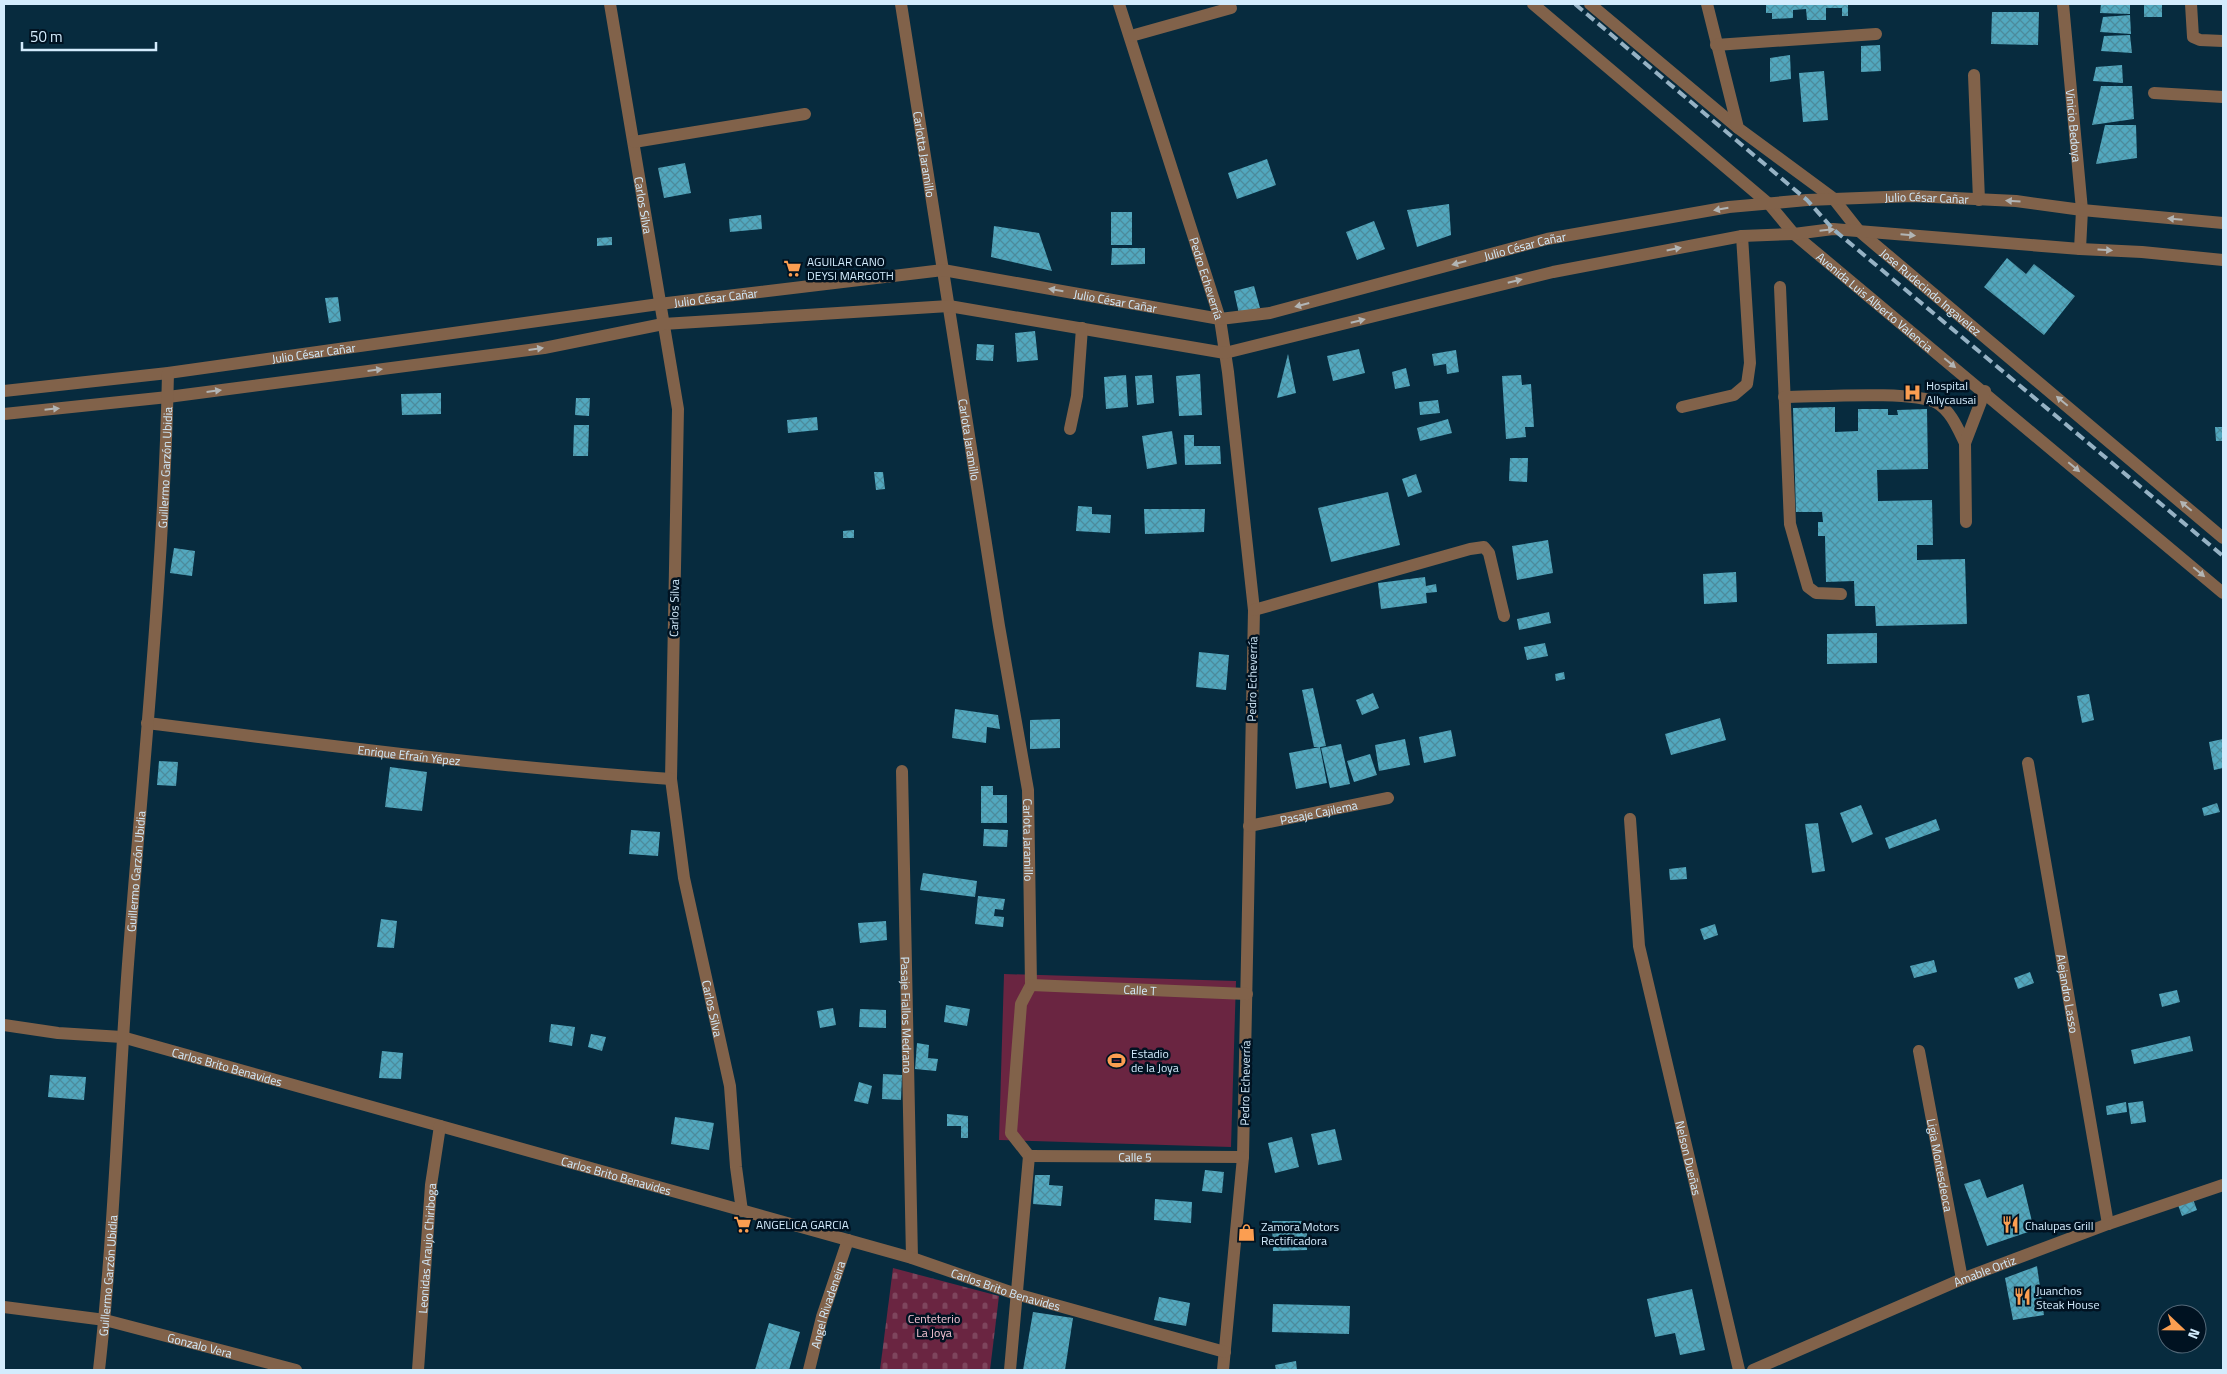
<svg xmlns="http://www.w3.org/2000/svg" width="2227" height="1374" viewBox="0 0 2227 1374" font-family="'Titillium Web',sans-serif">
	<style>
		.cemetery { fill: url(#cemetery-stones) }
		.pitch { fill: #6a2541 }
		.building { fill: url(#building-cross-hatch) }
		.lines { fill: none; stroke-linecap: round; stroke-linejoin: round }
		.minor { stroke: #81624a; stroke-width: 12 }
		.rail { stroke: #96b2c4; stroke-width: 4; stroke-dasharray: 10 5; stroke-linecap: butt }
		.oneway { fill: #b2b5b5 }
		.labels { text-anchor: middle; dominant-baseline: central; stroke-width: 5; stroke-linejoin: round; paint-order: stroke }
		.street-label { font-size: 12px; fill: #d3ecfd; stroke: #001221 }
		.poi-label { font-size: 12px; fill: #d3ecfd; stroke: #001221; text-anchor: start }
		.park-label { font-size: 12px; fill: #f7c6d5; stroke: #001221 }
	</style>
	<defs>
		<pattern id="cemetery-stones" width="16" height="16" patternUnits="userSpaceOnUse" patternTransform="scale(1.25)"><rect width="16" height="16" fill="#6a2541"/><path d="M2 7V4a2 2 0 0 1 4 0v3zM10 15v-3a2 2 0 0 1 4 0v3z" fill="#7e455d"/></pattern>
		<pattern id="building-cross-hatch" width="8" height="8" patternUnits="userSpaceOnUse" patternTransform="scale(1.25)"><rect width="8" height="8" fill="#52a8bf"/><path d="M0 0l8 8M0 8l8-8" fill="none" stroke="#4c8b9c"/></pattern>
	</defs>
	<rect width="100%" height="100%" fill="#072b3e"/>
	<path class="cemetery" d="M893,1268L999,1296L990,1370H880Z"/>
	<path class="pitch" d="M1004,974L1236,981L1231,1147L999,1140Z"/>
	<path class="building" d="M1766,4H1848V16H1842V8H1826V20H1807L1806,9L1793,10V18L1772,19V13H1766Z
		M2101,4H2130V14L2100,13Z
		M2144,5H2162V17H2144Z
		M1992,12H2039L2038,45L1991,44Z
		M2130,15L2131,34L2100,32L2103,17Z
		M2130,35L2132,53L2101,51L2104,36Z
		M1880,45L1881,71L1861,72V46Z
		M1790,55L1791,79L1770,82V58Z
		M2122,65L2123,83L2093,81L2096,67Z
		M1824,71L1828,120L1803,122L1799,73Z
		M2101,86H2132L2134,119L2092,125Z
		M2105,125H2136L2137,158L2096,164Z
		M1267,159L1276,185L1237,199L1228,173Z
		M685,163L691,193L664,198L658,168Z
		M1449,204L1451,235L1417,247L1407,210Z
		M1111,212H1132V245H1111Z
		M761,215L762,229L730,232L729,219Z
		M1374,221L1385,249L1357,260L1346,232Z
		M994,226L1039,233L1052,271L991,257Z
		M612,237V245L597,246V238Z
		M1112,248H1145V264L1111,265Z
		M2007,258L2026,274L2034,264L2075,296L2044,335L1984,287Z
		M1254,286L1260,308L1239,314L1234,291Z
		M338,297L341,321L329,323L325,298Z
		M1035,331L1038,360L1017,362L1015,333Z
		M977,344L994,345L993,361L976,360Z
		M1359,349L1365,373L1333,381L1327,356Z
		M1456,350L1459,372L1447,374L1446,364L1434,366L1432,354Z
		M1288,354L1296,393L1277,398Z
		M1406,368L1410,386L1395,389L1392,372Z
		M1200,374L1202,415L1179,416L1176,376Z
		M1126,375L1128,407L1106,409L1104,377Z
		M1152,375L1154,403L1137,405L1135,376Z
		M1521,375L1522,385L1531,384L1534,427H1525L1526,437L1506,439L1502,376Z
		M441,393V414L402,415L401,394Z
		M576,398H590L589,416L575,415Z
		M1438,400L1440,413L1420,415L1419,402Z
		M1835,407V432L1858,431V409H1888V415H1898L1897,410L1927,409L1928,469L1877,470L1878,501L1932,500L1933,545H1917V560L1965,559L1967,624L1876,626L1875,606H1855L1854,581L1826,582L1825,536H1818V522H1823L1822,512H1796L1793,408Z
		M817,417L818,430L788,433L787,420Z
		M1448,419L1452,433L1420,441L1417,428Z
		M574,425H589L588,456H573Z
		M2215,427H2223V441H2216Z
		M1172,431L1177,464L1147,469L1142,436Z
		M1184,435H1194V446H1220L1221,464L1185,465Z
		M1510,458H1528L1527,482L1509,481Z
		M874,472H883L885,489L876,490Z
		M1416,474L1422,492L1408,497L1402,479Z
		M1388,492L1400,545L1331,562L1318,508Z
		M1078,506L1092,507V514L1111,515L1110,533L1076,531Z
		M1144,509H1205L1204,532L1145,534Z
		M854,530V538H843V531Z
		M1548,540L1553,573L1517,580L1512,546Z
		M174,548L195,551L192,576L170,573Z
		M1736,572L1737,602L1704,604L1703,574Z
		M1425,577L1426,586L1436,584L1437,592L1426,593L1427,603L1381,609L1378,583Z
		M1549,612L1551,623L1519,630L1517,619Z
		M1877,633V663L1827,664V634Z
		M1545,643L1548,656L1527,660L1524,647Z
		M1199,652L1229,655L1226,690L1196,687Z
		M1564,672L1565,679L1556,681L1555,674Z
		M1313,688L1326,746L1320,747H1314L1302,690Z
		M1373,693L1379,708L1362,715L1356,700Z
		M2089,694L2094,720L2082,723L2077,696Z
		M955,709L998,715L1000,729L987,727L986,743L952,738Z
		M1720,718L1726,740L1671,755L1665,734Z
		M1060,719V748L1030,749V720Z
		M1451,730L1456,756L1424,763L1419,737Z
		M1405,739L1410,765L1379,771L1375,745Z
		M2223,739V768L2214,770L2209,742Z
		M1341,744L1350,784L1330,788L1321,748Z
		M1320,747L1327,783L1296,789L1289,753Z
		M1370,754L1377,775L1354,782L1347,761Z
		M159,761L178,762L176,786L157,785Z
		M390,767L427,772L422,811L385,807Z
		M981,786H993V795H1007V823H981Z
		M2217,803L2220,812L2204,816L2202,808Z
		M1861,805L1873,834L1852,843L1840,813Z
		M1936,819L1940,830L1889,849L1885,838Z
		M1818,823L1825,871L1812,873L1805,824Z
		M984,829L1008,830L1007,847L983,846Z
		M631,830L660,832L658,856L629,854Z
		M1686,867L1687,879L1670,880L1669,869Z
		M923,873L977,881L975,897L920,890Z
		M978,896L1005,899L1003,910L995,909L994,916L1004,917L1003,927L975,924Z
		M381,919L397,921L394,948L377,947Z
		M886,921L887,940L860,943L858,923Z
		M1715,924L1718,935L1704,940L1700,929Z
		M1934,960L1937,972L1914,978L1910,966Z
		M2030,972L2034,983L2018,989L2014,978Z
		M2177,990L2180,1002L2162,1007L2159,994Z
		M946,1005L970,1009L967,1026L944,1022Z
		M833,1008L836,1025L820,1028L817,1011Z
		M860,1009L886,1010V1028L859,1027Z
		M551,1024L575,1027L572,1046L549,1042Z
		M591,1034L606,1037L602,1051L588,1047Z
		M2190,1036L2193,1051L2134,1064L2131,1050Z
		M917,1043L929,1045L928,1058L938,1059L936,1071L915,1069Z
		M382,1051L403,1053L401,1079L379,1078Z
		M883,1074L902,1075L901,1100L882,1099Z
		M50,1075L86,1077L84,1100L48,1097Z
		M859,1082L872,1086L868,1104L854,1101Z
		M2143,1101L2146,1122L2131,1124L2128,1103Z
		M2126,1102L2127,1112L2107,1115L2106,1106Z
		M947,1114L968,1116V1138H961V1126H947Z
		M675,1117L714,1123L709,1150L671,1144Z
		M1335,1129L1342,1160L1318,1165L1311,1134Z
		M1292,1137L1299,1167L1275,1173L1268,1143Z
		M1205,1170L1224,1172L1222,1193L1202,1191Z
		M1035,1175H1050L1049,1185L1063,1186L1061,1206L1033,1204Z
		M1980,1179L1987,1198L2023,1184L2034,1230L1987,1246L1964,1184Z
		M1155,1199L1192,1202L1191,1223L1154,1220Z
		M2193,1199L2197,1210L2182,1216L2178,1205Z
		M1272,1221H1307V1250L1273,1251Z
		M2037,1266L2044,1315L2013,1320L2005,1278Z
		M1692,1289L1705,1350L1680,1355L1675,1333L1655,1337L1647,1299Z
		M1159,1297L1190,1303L1186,1326L1154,1320Z
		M1273,1304L1350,1306L1349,1334L1272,1332Z
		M1033,1312L1073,1318L1065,1370H1023Z
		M769,1323L800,1332L789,1370H755Z
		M1296,1361L1297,1370H1276L1275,1365Z"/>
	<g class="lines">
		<g class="minor">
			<path id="s1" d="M610,4L678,409L671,779L684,878L730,1086L736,1167L742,1211"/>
			<path id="s2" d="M901,4L999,626L1028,790L1031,985L1021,1004L1011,1133L1029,1156L1010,1370"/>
			<path id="s3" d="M1119,4L1220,319L1228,372L1254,610L1243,1157L1223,1370"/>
			<path id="s4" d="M1533,4L1769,204L1794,234L2223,593"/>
			<path d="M1590,4L1738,128"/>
			<path id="s5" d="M1707,4L1738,128L1833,198L1859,231L2223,538"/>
			<path id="s6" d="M2063,4L2082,210L2080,249"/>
			<path d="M2191,4L2193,37L2200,40L2223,41"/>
			<path d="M1131,36L1231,8"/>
			<path d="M1716,45L1876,34"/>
			<path d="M1974,75L1979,200"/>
			<path d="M2154,93L2223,97"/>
			<path d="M634,142L805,114"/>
			<path d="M1780,287L1790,524L1808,587L1816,593L1841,594"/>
			<path id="s7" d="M4,391L168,373L659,304L943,270L1220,319L1270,313L1547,239L1729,207L1807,200L1913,196L2016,201L2082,210L2223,223"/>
			<path d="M1784,397C1815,397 1914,390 1937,403C1951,411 1958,429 1965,443"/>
			<path d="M1682,407L1734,395L1747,384L1750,363L1742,236"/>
			<path d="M4,414L168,397L544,348L663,324L949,306L1225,353L1553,272L1742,236L1794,234L1833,229L2080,249L2142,252L2223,260"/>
			<path d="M1070,429L1077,396L1082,328"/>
			<path d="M1966,522L1965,443L1985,391"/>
			<path d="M1254,610L1470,549L1484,547L1489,553L1504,616"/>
			<path id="s8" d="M147,723C322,745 495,767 671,779"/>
			<path id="s9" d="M2028,763L2108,1224"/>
			<path id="s10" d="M902,771L912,1258"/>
			<path id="s11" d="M1630,819L1639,946L1739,1370"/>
			<path id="s12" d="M1249,826L1388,798"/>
			<path id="s13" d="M1031,985L1247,994"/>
			<path id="s14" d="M4,1025L58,1033L122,1037L912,1258L1016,1294L1225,1352"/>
			<path id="s15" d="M1919,1051L1962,1279"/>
			<path id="s16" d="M1029,1156L1243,1157"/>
			<path id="s17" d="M4,1307L105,1320L296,1370"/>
			<path id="s18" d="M99,1370C114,1236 118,1099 128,964C143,767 164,570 168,373"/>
			<path id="s19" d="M418,1370L431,1185L440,1126"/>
			<path id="s20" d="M809,1370L822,1317L848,1240"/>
			<path id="s21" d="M1753,1370L1962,1279L2108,1224L2223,1185"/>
		</g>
		<path class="rail" d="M1575,4L1807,200L1833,229L2223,556"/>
	</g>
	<defs><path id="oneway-solid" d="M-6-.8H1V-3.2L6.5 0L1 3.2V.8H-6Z" transform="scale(1.25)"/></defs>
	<g class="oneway">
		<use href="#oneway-solid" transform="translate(2013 201) rotate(-176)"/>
		<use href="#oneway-solid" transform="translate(1721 209) rotate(170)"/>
		<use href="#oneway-solid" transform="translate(2175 219) rotate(-175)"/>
		<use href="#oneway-solid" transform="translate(1827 230) rotate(-6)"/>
		<use href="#oneway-solid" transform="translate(1908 235) rotate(5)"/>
		<use href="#oneway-solid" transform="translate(1674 249) rotate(-11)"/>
		<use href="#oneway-solid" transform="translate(2105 250) rotate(3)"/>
		<use href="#oneway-solid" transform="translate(1459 263) rotate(165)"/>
		<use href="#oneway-solid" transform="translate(1515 281) rotate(-14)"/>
		<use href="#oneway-solid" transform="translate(1056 290) rotate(-170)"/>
		<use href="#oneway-solid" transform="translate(1302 305) rotate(165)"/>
		<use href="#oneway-solid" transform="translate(1358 321) rotate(-14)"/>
		<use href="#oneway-solid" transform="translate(536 349) rotate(-8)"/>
		<use href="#oneway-solid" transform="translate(1950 363) rotate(40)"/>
		<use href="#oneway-solid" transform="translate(375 370) rotate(-7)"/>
		<use href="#oneway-solid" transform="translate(214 391) rotate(-7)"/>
		<use href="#oneway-solid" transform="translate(2062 401) rotate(-140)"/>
		<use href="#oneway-solid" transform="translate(52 409) rotate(-6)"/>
		<use href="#oneway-solid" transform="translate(2074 467) rotate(40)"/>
		<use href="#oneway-solid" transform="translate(2186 506) rotate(-140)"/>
		<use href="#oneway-solid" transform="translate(2199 572) rotate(40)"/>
	</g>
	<defs>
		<symbol id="supermarket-bare" viewBox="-9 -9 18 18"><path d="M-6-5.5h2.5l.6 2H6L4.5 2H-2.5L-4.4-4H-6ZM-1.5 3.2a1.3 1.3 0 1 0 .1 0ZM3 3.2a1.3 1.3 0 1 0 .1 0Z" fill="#fb9e51" stroke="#001221" stroke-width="2.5" paint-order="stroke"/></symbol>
		<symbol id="hospital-bare" viewBox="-9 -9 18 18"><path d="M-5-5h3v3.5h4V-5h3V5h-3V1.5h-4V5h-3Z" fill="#fb9e51" stroke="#001221" stroke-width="2.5" paint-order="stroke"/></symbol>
		<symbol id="stadium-bare" viewBox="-9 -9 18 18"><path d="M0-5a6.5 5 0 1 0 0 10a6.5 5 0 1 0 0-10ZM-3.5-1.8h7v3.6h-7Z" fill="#fb9e51" stroke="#001221" stroke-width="2.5" paint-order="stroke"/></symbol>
		<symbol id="restaurant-bare" viewBox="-9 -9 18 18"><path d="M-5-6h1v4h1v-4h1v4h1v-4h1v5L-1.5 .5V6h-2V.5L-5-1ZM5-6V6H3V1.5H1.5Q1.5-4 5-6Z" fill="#fb9e51" stroke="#001221" stroke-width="2.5" paint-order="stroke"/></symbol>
		<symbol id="shop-bare" viewBox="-9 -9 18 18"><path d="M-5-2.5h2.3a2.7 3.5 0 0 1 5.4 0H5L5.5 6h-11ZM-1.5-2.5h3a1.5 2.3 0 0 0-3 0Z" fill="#fb9e51" stroke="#001221" stroke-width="2.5" paint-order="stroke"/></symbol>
	</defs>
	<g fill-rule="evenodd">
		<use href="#supermarket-bare" x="780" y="256" width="25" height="25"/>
		<use href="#hospital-bare" x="1900" y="380" width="25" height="25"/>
		<use href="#stadium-bare" x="1104" y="1048" width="25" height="25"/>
		<use href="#supermarket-bare" x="730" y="1212" width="25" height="25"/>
		<use href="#restaurant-bare" x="1998" y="1212" width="25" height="25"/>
		<use href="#shop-bare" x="1234" y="1220" width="25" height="25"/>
		<use href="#restaurant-bare" x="2010" y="1284" width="25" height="25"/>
	</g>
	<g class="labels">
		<g class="street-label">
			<text stroke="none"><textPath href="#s6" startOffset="122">Vinicio Bedoya</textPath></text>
			<text stroke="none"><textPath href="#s2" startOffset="152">Carlotta Jaramillo</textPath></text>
			<text stroke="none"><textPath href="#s7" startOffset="1948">Julio César Cañar</textPath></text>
			<text stroke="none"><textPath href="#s1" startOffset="204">Carlos Silva</textPath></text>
			<text stroke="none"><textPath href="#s7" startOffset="1542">Julio César Cañar</textPath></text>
			<text stroke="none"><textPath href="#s3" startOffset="288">Pedro Echeverría</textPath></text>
			<text stroke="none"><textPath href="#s5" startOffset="382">Jose Rudecindo Ingavelez</textPath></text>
			<text stroke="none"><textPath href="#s7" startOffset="718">Julio César Cañar</textPath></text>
			<text stroke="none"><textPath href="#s7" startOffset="1122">Julio César Cañar</textPath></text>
			<text stroke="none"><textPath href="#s4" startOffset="454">Avenida Luis Alberto Valencia</textPath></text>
			<text stroke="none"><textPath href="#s7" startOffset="312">Julio César Cañar</textPath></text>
			<text stroke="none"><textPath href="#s2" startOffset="441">Carlota Jaramillo</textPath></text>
			<text stroke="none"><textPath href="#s18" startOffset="905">Guillermo Garzón Ubidia</textPath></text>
			<text transform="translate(674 608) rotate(-89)">Carlos Silva</text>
			<text transform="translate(1252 679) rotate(-89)">Pedro Echeverría</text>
			<text stroke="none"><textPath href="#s8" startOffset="264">Enrique Efraín Yépez</textPath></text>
			<text stroke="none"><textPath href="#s12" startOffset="71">Pasaje Cajilema</textPath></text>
			<text stroke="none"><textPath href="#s2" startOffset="846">Carlota Jaramillo</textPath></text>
			<text stroke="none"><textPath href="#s18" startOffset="500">Guillermo Garzón Ubidia</textPath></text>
			<text stroke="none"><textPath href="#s13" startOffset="109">Calle T</textPath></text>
			<text stroke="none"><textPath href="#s9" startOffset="234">Alejandro Lasso</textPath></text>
			<text stroke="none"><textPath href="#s1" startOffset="1014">Carlos Silva</textPath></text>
			<text stroke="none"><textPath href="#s10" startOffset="244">Pasaje Fiallos Medrano</textPath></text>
			<text stroke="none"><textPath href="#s14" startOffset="228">Carlos Brito Benavides</textPath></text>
			<text transform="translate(1245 1083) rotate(-89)">Pedro Echeverría</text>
			<text stroke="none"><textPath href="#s16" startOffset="106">Calle 5</textPath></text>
			<text stroke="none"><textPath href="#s11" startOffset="345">Nelson Dueñas</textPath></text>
			<text stroke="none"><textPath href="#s15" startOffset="116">Ligia Montesdeoca</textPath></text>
			<text stroke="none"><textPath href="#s14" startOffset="632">Carlos Brito Benavides</textPath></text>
			<text stroke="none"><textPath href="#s19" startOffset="122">Leonidas Araujo Chiriboga</textPath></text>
			<text stroke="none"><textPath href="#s21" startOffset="252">Amable Ortiz</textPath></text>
			<text stroke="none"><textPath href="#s18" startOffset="95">Guillermo Garzón Ubidia</textPath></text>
			<text stroke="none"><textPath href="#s14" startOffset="1038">Carlos Brito Benavides</textPath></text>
			<text stroke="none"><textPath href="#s20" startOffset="68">Angel Rivadeneira</textPath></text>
			<text stroke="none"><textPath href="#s17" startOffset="200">Gonzalo Vera</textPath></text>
		</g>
		<g class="poi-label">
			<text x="807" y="261">AGUILAR CANO<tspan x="807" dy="14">DEYSI MARGOTH</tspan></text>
			<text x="1926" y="385">Hospital<tspan x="1926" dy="14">Allycausai</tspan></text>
			<text x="1131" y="1053">Estadio<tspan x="1131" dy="14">de la Joya</tspan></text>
			<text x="756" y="1224">ANGELICA GARCIA</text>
			<text x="2025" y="1225">Chalupas Grill</text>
			<text x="1261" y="1226">Zamora Motors<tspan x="1261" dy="14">Rectificadora</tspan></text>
			<text x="2036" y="1290">Juanchos<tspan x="2036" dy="14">Steak House</tspan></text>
		</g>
		<g class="park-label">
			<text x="934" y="1318">Centeterio<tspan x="934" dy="14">La Joya</tspan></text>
		</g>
	</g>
	<rect width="2227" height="1374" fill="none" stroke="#d3ecfd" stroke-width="10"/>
	<g transform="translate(2182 1329) rotate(112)"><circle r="24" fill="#001221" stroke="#546979"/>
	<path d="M0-4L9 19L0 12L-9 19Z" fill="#fb9e51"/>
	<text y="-8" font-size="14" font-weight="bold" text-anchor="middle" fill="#d3ecfd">N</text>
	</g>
	<path d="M22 42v8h134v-8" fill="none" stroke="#d3ecfd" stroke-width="2.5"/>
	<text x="30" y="42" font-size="15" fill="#d3ecfd" stroke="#001221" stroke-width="4" paint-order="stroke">50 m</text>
</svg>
